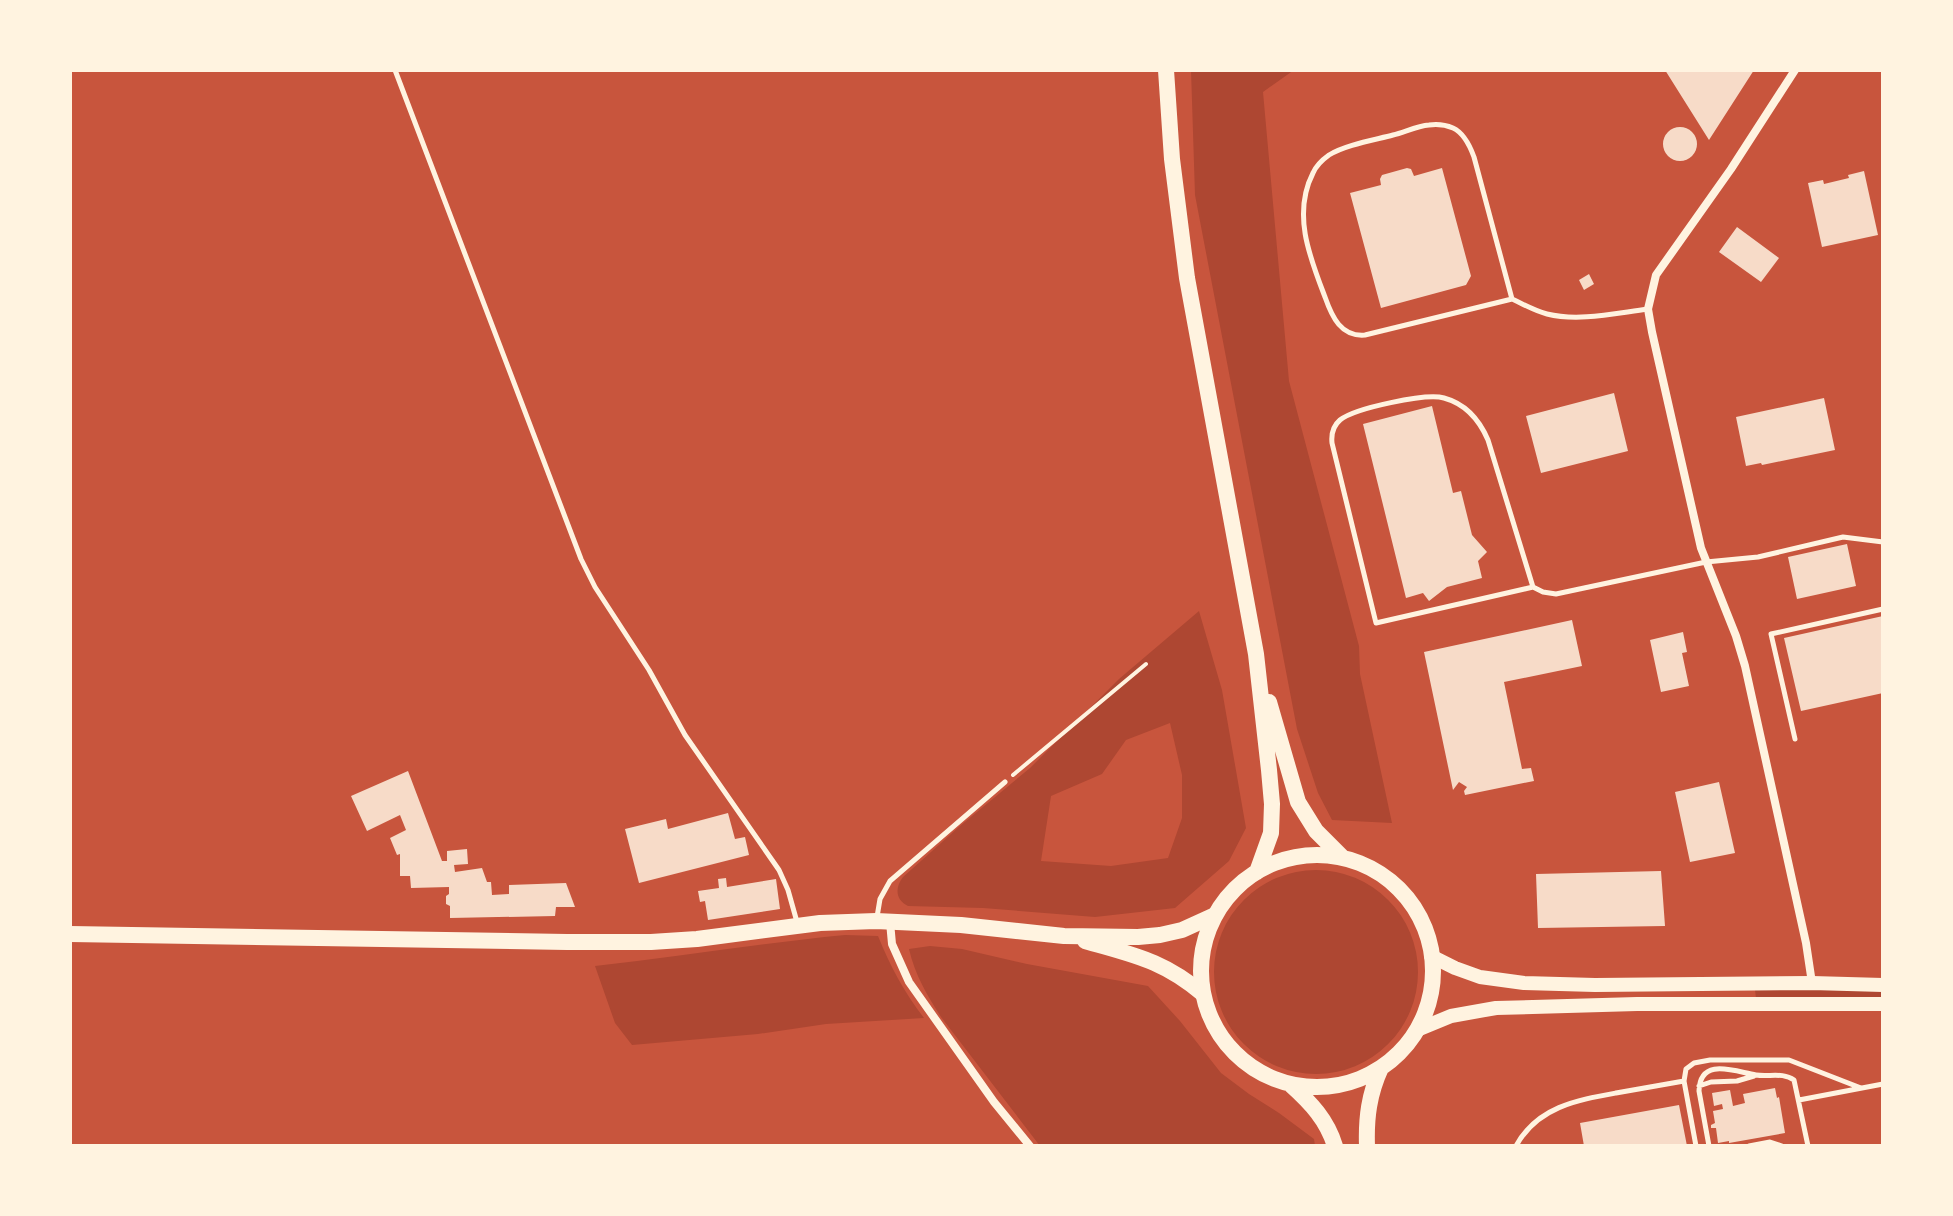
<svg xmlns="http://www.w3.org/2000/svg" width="1953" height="1216" viewBox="0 0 1953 1216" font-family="Inter,sans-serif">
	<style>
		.green { fill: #ae4732; fill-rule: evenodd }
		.building { fill: #f7dbc8 }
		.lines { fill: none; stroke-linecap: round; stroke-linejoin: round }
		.path { stroke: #fff3e0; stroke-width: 4 }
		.service { stroke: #fff3e0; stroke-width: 5 }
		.minor { stroke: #fff3e0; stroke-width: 8 }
		.secondary { stroke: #fff3e0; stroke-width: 14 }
		.primary { stroke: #fff3e0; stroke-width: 16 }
		.trunk { stroke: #fff3e0; stroke-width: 16 }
	</style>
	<rect width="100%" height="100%" fill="#c8553d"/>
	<path class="green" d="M1191,70H1294L1263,92L1289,381L1359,646L1360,674L1392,823L1332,820L1318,793L1297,729L1195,195Z
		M1199,611L1222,690L1246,828L1229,861L1175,908L1095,917L983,908L908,906C895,900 895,887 903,877L960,826L1030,768L1119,679ZM1170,723L1182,775V818L1168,858L1111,866L1041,861L1051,796L1102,774L1126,740Z
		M1214 972a102 102 0 1 1 204 0a102 102 0 1 1-204 0Z
		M845,935L878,936C890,966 904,992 924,1018L826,1024L758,1034L632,1045L615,1023L595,966C678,957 762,943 845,935Z
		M930,946L962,949L1027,964L1148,986L1180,1021L1221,1073L1249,1094L1279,1113L1314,1139L1315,1146H1040L941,1017C927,995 915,975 909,949Z
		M1810,989L1883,990V998H1756L1755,990Z"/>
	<path class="building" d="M1665,70H1754L1709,140Z
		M1663 144a17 17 0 1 1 34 0a17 17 0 1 1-34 0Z
		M1407,168L1411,169L1414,176L1442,168L1471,276L1466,285L1381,308L1350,193L1381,185L1380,179L1382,175Z
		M1864,171L1878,235L1822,247L1808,183L1823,180L1824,184L1849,178L1848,175Z
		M1737,227L1779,258L1761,282L1719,252Z
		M1589,274L1594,284L1584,290L1579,280Z
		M1614,393L1628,451L1541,473L1526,416Z
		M1824,398L1835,450L1762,465L1761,463L1746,466L1736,417Z
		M1432,406L1453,493L1461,491L1472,535L1487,552L1478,561L1482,578L1447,587L1429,601L1423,593L1406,598L1363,424Z
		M1847,544L1856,586L1797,599L1788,557Z
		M1883,616V693L1801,711L1784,638Z
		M1572,620L1582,666L1504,682L1522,769L1531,768L1534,781L1465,795L1464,791L1467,787L1459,782L1453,790L1424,652Z
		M1683,632L1687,652L1682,653L1689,686L1661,692L1650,640Z
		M408,771L442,861H447V851L467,849L468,864L454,865L455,872L482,868L487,882H491L492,895L509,894V885L566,883L575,907H556L555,916L450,918V906L446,904V896L449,894V887L411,888L410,876H400V854L397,855L390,838L406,830L400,815L367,831L351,796Z
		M1719,782L1735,853L1690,862L1675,792Z
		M728,813L735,839L745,837L749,855L639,883L625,829L666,819L668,829Z
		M1661,871L1665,926L1538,928L1536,874Z
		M726,878L727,887L776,879L780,909L708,920L705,901L700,902L698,891L719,888L718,879Z
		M1775,1088L1777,1098L1779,1097L1785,1133L1729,1143V1141L1718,1143L1716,1128H1711V1125L1715,1123L1713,1111L1723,1109L1722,1104L1714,1106L1712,1093L1730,1090L1733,1106L1745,1103L1743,1094Z
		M1679,1105L1687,1146H1584L1580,1123Z"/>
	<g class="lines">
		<path class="path" d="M1013,775L1146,664"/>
		<path class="service" d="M395,70L581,559L595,587L649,670L685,735L779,870L788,890L797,922
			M1512,299L1365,335C1341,337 1332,317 1325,297C1310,258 1292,214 1313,173C1316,166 1322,160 1329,155C1345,145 1374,140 1393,135C1405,132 1417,126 1429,125C1436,124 1446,125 1453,128C1464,133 1470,146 1474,157L1512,299C1523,304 1535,311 1547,314C1579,322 1616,313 1648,309
			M1533,587L1488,440C1479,419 1466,404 1444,398C1426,393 1355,408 1340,420C1333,426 1331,433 1332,443L1376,623L1533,587L1543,592L1556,594L1706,562L1758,557L1843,537L1883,542
			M1795,739L1771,634L1883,609
			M877,917L880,899L890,881L1005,782
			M1699,1086L1711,1082L1737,1081L1754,1076
			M1799,1100L1883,1084
			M1516,1146C1537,1107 1577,1100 1616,1093C1639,1089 1661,1085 1684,1081
			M1696,1146L1684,1081L1686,1069L1694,1063L1710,1060H1789L1861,1088
			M1709,1146L1699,1091C1700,1056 1736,1072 1756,1075C1769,1077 1783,1072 1794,1080L1808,1146
			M1749,1146L1770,1142L1782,1146"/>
		<path class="minor" d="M1795,70L1731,169L1656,275L1648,309L1652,332L1701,548L1736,636L1745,666L1806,943L1812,983
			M890,922L892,944L909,982L994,1102L1030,1146"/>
		<path class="secondary" d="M1431,956L1455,968L1480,977L1524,983L1595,985L1812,983L1883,985
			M1417,1030L1451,1016L1496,1008L1637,1004H1883"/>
		<path class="primary" d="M70,934L567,942H651L697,939L820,923L876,921L961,925L1064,936L1138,937L1160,935L1182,930L1215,915
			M1085,941C1133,955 1163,960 1203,994"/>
		<path class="trunk" d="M1166,70L1172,159L1187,278L1256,654L1269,770L1272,804L1271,833L1257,872
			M1269,702L1298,802L1316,831L1343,858
			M1201 971a116 116 0 1 1 232 0a116 116 0 1 1-232 0Z
			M1291,1085C1311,1103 1327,1120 1335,1146
			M1367,1146C1366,1118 1369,1094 1381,1068"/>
	</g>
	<rect width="1953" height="1216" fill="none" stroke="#fff3e0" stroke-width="144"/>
</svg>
